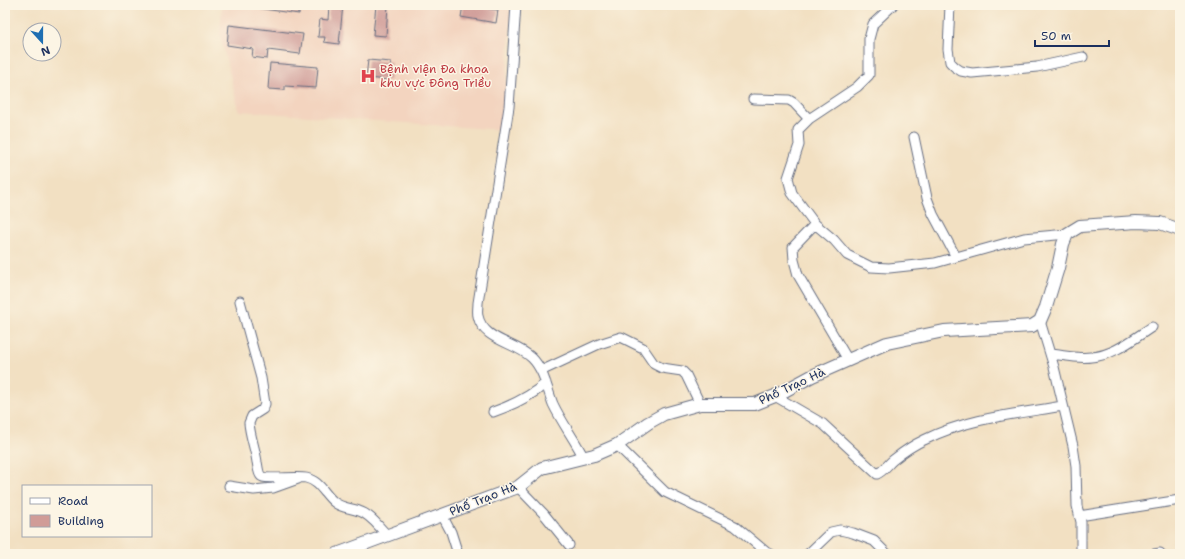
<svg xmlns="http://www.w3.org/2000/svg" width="1185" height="559" viewBox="0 0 1185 559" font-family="'Shantell Sans',sans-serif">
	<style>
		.built { fill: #f3d4bf }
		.building { fill: #d09c98 }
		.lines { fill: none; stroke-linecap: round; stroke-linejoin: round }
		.street-casing { stroke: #666d81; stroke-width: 11 }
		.secondary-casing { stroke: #666d81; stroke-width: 14 }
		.street { stroke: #fff; stroke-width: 9 }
		.secondary { stroke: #fff; stroke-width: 12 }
		.labels { text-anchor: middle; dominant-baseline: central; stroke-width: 3; stroke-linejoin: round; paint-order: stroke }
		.health-label { font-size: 12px; fill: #be3a42; stroke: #fcf5e5; text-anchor: start }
		.street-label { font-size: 12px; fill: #1b2f5e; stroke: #fcf5e5 }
	</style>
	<rect width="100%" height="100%" fill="#fcf5e5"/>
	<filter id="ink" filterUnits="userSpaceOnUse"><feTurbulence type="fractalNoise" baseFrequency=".025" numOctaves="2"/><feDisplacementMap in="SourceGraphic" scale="8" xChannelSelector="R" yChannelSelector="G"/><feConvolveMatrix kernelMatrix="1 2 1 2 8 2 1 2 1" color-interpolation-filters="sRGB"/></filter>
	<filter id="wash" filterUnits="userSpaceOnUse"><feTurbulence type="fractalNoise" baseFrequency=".012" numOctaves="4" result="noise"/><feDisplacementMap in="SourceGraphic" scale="16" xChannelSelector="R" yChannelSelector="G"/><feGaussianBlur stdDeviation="0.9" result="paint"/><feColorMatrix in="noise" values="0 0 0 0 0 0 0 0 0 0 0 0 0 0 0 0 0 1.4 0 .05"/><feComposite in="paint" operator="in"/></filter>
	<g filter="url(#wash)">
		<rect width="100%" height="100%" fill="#f2e0c2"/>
		<path class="built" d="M222,5H512L503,130L239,111L220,35Z"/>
		<g id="blocks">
			<path class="building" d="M235,5H300L299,14Z
				M329,5H343L339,44L324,42L325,37H318L320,19L328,20Z
				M376,5H388L386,36L373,35Z
				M463,5L471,6V5H476V7L498,10L496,23L461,17Z
				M229,25L303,34L300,54L268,50L267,59L252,57L253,49L227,45Z
				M368,60L391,62L389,80L366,78Z
				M270,63L318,67L316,88L285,86V90L268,89Z"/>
		</g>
	</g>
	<g filter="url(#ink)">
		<use href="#blocks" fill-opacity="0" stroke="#666d81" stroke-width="1"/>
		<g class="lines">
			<defs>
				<path id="street" d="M516,5L509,107L478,303C478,307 477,312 478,316C483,341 516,342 532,358C544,370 547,389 553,404C562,423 575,440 584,458
					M950,5L948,49L950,62L955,67L961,71L972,73L1037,67L1083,57
					M753,99L789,100L794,103L809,119
					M914,137L927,198L933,214L956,257
					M815,224L834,240L847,255L871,267L889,268L935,263L1024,238L1067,234
					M240,301L261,378L265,404L263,409L252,416L249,423C250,436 255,448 257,462C258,466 258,473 261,476C265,480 297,476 306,478C320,481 324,494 334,502C341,508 351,508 359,511C370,514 379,527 387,535
					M1040,321L1054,367L1073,446L1076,466L1077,506L1081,522V554
					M1050,354C1063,355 1078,359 1091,357C1113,356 1133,339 1152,327
					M848,360L798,275L794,260L793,247L815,224L792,193L788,178L799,145L798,130L809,119L857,87L869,75V39L873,24L893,5
					M541,371L599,344L621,337L643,348L654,364L662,368L682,371L686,375L700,404
					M775,396L823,424L877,474C884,471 888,464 893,460C903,452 913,445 924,440C967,418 1016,414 1063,406
					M493,412C513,405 530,397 546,383
					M617,445L665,492L735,526L766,552L771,554
					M229,486L254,490L273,488L298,479
					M518,487L544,514L569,545
					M442,515L451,532L458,554
					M1079,516L1180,500
					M808,554L831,532L840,530L853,533L874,541L887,554
					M1154,554L1160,553"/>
				<path id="secondary" d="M337,554L518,487L542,468L594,455L617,445L648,423L664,414L700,404H755L775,396L812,376L887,343L944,331L1032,326L1040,321L1046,307L1058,268L1063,244L1067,234L1080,226L1136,222L1160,223L1180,230"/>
			</defs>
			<use href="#street" class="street-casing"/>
			<use href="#secondary" class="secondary-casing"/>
			<use href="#street" class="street"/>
			<use href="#secondary" class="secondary"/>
		</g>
	</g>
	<defs>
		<symbol id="hospital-bare" viewBox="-9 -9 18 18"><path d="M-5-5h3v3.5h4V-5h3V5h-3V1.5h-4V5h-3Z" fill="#e0444e" stroke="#fcf5e5" stroke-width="2.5" paint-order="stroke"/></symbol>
	</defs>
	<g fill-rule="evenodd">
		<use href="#hospital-bare" x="357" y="65" width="22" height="22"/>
	</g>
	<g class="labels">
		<g class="health-label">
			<text x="380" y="69">Bệnh viện Đa khoa<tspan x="380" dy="14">khu vực Đông Triều</tspan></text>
		</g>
		<g class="street-label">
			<text transform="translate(792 386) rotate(-25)">Phố Trạo Hà</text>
			<text transform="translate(483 499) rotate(-22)">Phố Trạo Hà</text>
		</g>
	</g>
	<rect width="1185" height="559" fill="none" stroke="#fcf5e5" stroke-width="20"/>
	<rect x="22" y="485" width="130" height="52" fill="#fcf5e5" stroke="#a2a6af"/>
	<rect x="30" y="498" width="20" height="6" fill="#ffffff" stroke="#a2a6af"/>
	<text x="58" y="505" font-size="12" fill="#1b2f5e">Road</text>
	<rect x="30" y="515" width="20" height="12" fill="#d09c98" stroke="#a2a6af"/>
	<text x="58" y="525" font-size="12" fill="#1b2f5e">Building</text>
	<g transform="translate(42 42) rotate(159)"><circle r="19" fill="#fcf5e5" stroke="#a2a6af"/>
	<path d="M0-3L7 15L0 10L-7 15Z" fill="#1f6fb2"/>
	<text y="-6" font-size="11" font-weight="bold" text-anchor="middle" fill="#1b2f5e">N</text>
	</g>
	<path d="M1035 40v6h74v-6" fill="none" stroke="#1b2f5e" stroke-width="2"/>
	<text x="1041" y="40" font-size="12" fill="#1b2f5e" stroke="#fcf5e5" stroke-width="3" paint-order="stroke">50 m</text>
</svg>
